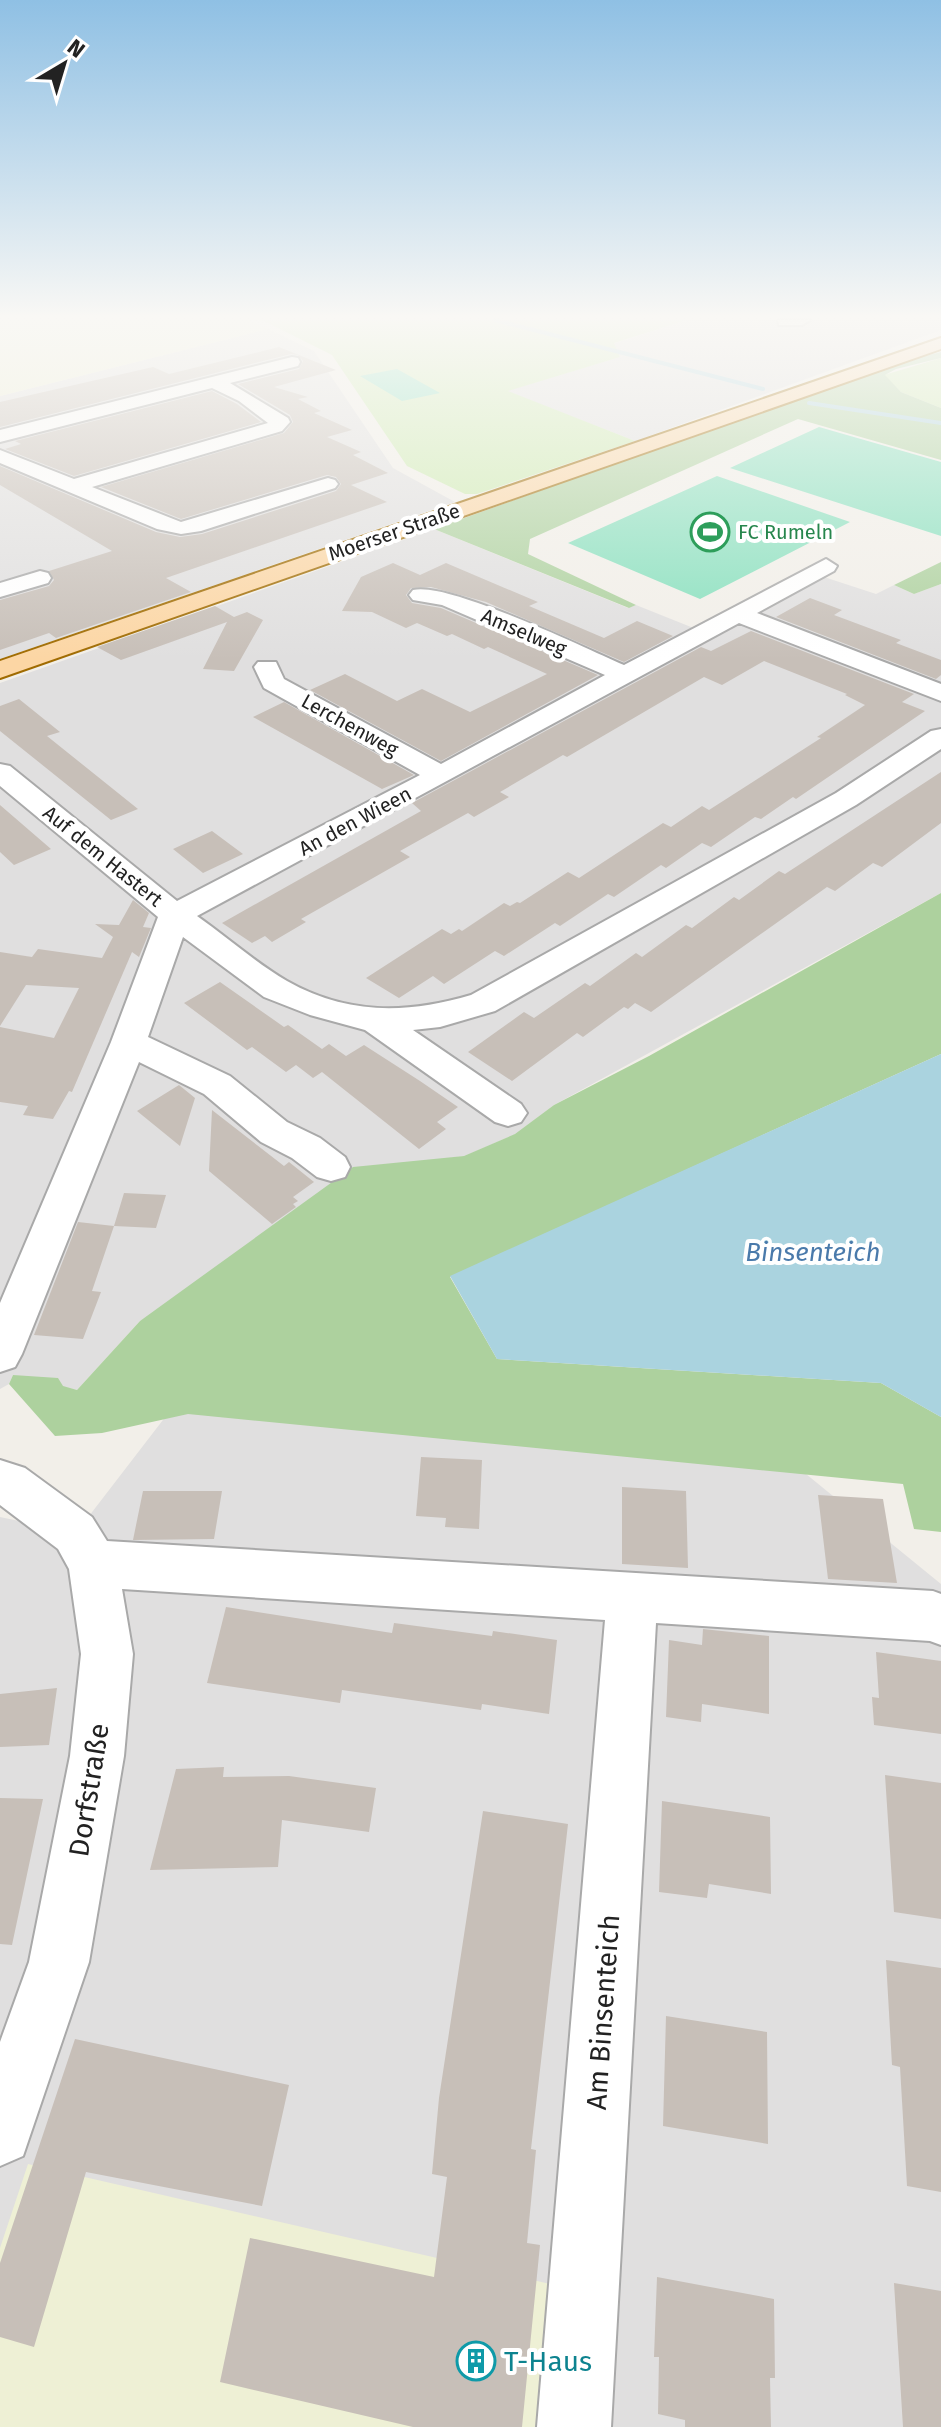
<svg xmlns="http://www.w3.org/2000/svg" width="941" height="2427" viewBox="0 0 941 2427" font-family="'Fira Sans',sans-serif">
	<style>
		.residential { fill: #e0dfdf }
		.farmland { fill: #eef0d5 }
		.grass { fill: #cdebb0 }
		.forest { fill: #add19e }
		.pitch { fill: #88e0be }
		.water { fill: #aad3df }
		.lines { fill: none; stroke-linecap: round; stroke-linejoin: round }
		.stream { stroke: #aad3df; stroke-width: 4 }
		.building { fill: #c7bfb8 }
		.minor-casing { stroke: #a9a9a9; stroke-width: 4 }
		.major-casing { stroke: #a06b00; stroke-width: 4 }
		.minor { fill: #fff; fill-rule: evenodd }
		.major { fill: #fcd6a4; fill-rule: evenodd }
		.labels { text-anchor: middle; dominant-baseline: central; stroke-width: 8; stroke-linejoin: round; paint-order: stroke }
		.far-street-label { font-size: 20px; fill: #222; stroke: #fff }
		.far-leisure-label { font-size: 20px; fill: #27864d; stroke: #fff; text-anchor: start }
		.water-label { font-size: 26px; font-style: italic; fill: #4a7aab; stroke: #fff }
		.near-street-label { font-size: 28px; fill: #222; stroke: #fff }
		.near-culture-label { font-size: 28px; fill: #0d838f; stroke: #fff; text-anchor: start }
	</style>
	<rect width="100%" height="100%" fill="#f2efe9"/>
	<path class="residential" d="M687,320H941V330L635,441L506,391L620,357L613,344Z
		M268,329L314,351L393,468L455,502L0,659V396Z
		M434,529L628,608L636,605L716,637L824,577L876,594L894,585L914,594L941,584V893L554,1105L516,1134L465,1156L418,1162L140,1321L77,1390L13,1375L9,1384L0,1389V683Z
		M196,1377L768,1443L941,1584V2427H0V1517L76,1533Z"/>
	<path class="farmland" d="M0,320H248L268,329L0,396Z
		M28,2164L563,2287L553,2427H0V2248Z"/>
	<path class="grass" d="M262,320H687L614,343L620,357L508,391L635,441L477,494H465L407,466L332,355Z
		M941,358V408L901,392L884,375Z"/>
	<path class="forest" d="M941,352V358L896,369L885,375L901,392L941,408V460L798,419L530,539L528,554L636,605L629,608L434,529L885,366Z
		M941,562V584L914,594L894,585Z
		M941,893V1054L450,1277L497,1359L881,1383L941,1417V1532L914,1529L903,1484L188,1414L102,1433L55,1436L9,1384L13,1375L58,1378L63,1386L77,1390L140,1321L353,1167L464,1156L515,1134L554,1105L649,1056Z"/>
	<path class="pitch" d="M397,369L440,393L402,401L360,376Z
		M819,427L941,462V536L730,468Z
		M717,476L850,522L700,599L568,543Z"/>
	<path class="water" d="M941,1054V1417L881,1383L497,1359L450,1276Z"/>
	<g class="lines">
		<path class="stream" d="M495,320L763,389
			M809,403L941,423"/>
	</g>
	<path class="building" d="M279,347L336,370L274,387L308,397L298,399L321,411L314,413L352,430L327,437L361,452L353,455L388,473L351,485L387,502L166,578L191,592L56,638L49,633L0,650V600L49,586L54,580L49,571L112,551L0,485V466L156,532L180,537L202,534L336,491L341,484L336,477L327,475L181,519L101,487L284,433L293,422L290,415L238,384L299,369L303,361L298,355L291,354L0,427V402L153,367L169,374Z
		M212,391L237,404L261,422L74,476L5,449L21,444L15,441Z
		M393,563L420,575L446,563L538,602L529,606L604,638L637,621L673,636L624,662L486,602L431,587L411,588L406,595L412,603L441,608L598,675L441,761L310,690L345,674L397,701L422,689L470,712L547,674L488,647L484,649L452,634L447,636L417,623L406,628L372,612L342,611L361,577Z
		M810,598L842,610L834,615L901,640L896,643L941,660V675L936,679L776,617Z
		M215,606L234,617L247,612L263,620L234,671L203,669L227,622L121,660L97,647Z
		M751,631L914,694L902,702L925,711L796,799L793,797L761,819L755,817L711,847L702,843L666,868L661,865L614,897L608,894L560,926L555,923L504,956L495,951L444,984L433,976L399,998L366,978L442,929L451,934L459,929L462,931L504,903L510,906L517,902L520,903L568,872L579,878L663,823L671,827L702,806L709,810L821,738L817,737L865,705L845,695L847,694L764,661L722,685L704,677L567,757L563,755L500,792L509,797L474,817L468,813L400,851L410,857L301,919L306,922L272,942L265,936L252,943L222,923L421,811L412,803L701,647L711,651Z
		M19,699L60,732L47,736L138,809L111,820L0,731V706Z
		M284,702L414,775L382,789L253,717Z
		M941,772V823L882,867L873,863L835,891L827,887L651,1012L635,1003L628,1009L624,1007L583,1037L577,1033L512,1081L468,1052L524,1012L534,1018L585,983L590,986L636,953L642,957L686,925L692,928L734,897L739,900L779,871L785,874Z
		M0,805L51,849L14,865L0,852Z
		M212,831L243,854L203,873L173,849Z
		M133,900L149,913L143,927L151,928L139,957L132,952L72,1092L69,1091L53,1119L23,1115L28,1106L0,1102V1027L54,1038L79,988L26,985L0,1026V952L32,957L38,949L102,958L113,937L95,924L119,925Z
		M220,982L284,1027L288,1025L322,1049L329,1044L346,1056L364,1045L420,1081L458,1107L437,1122L446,1129L419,1149L322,1072L313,1078L296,1065L286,1072L252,1047L247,1050L184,1003Z
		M179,1085L195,1098L180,1146L137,1111Z
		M212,1110L284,1166L289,1162L314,1182L293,1197L298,1201L293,1204L296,1207L272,1224L209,1171Z
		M124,1193L166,1195L156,1228L114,1226Z
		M78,1222L114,1226L92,1291L101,1292L83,1339L34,1335Z
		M421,1457L482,1460L479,1529L445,1527L446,1518L416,1516Z
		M622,1487L686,1491L688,1568L622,1564Z
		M143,1491H222L214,1539L133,1540Z
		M818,1495L883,1499L897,1583L828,1579Z
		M226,1607L392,1633L394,1623L492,1636L493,1631L557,1640L549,1714L482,1704L481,1710L342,1690L340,1703L207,1683Z
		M703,1629L769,1636V1714L702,1704L701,1722L666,1717L669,1640L702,1645Z
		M876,1652L941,1661V1734L874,1725L872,1697L879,1698Z
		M57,1688L49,1745L0,1747V1694Z
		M224,1767L223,1777L289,1776L376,1788L369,1832L282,1820L278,1867L150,1870L176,1769Z
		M885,1775L941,1783V1919L894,1912Z
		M0,1798L43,1799L12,1945L0,1944Z
		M662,1801L770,1817L771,1894L709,1884L707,1898L659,1892Z
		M483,1811L568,1824L531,2149L536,2150L527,2243L540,2245L522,2427H413L220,2382L250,2238L434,2277L447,2177L432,2174L439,2098Z
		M886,1960L941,1968V2192L907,2186L900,2067L892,2065Z
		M666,2016L767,2032L768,2144L663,2126Z
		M75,2039L289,2085L262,2206L86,2172L34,2347L0,2337V2263Z
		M657,2277L774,2299L775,2378H770L771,2427H685V2420L658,2414L659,2357H654Z
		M894,2283L941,2291V2427H903Z"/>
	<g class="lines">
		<defs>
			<path id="minor" d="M778,320H810L802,325H779Z
				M292,357L298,358L300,362L298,366L230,383L288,418L290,422L282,431L92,487L181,522L328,478L335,480L338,484L335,488L201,531L181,534L157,529L0,463V450L74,479L268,423L239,401L212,388L0,442V430Z
				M826,559L837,566L834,571L757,613L941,684V701L739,623L197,916C227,937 256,963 287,981C347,1015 407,1014 471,995L836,793L931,731L941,729V749L856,805L495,1011L440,1027L413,1030L521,1104L527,1113L521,1122L508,1126L495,1122L365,1030L310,1015L264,997L183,937L148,1037L230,1076L287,1122L320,1138L345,1157L350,1167L345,1177L331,1181L317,1177L292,1158L261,1142L204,1094L139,1062L22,1354L15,1367L0,1372V1303L111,1042L158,917L0,786V764L10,766L177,901L420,775L264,688L254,667L258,662H276L284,679L441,764L605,675L442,605L413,600L409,595L413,590C448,581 584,648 624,665Z
				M40,571L48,573L51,578L48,583L0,597V583Z
				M0,1460L25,1468L92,1517L107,1541L933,1591L941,1594V1645L930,1641L656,1623L611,2427H537L605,1620L122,1589L133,1654L124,1756L89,1962L23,2156L0,2166V2042L29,1962L70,1756L81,1654L69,1569L58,1549L0,1505Z"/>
			<path id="major" d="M941,338V349L0,678V661Z"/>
		</defs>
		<use href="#minor" class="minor-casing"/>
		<use href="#major" class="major-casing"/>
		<use href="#minor" class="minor"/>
		<use href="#major" class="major"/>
	</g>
	<linearGradient id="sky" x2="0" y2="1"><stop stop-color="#8fc0e4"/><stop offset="0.48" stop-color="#f9f8f5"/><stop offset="1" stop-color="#f9f8f5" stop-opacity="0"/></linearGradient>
	<rect width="941" height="660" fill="url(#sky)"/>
	<defs>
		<symbol id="stadium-ring" viewBox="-11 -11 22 22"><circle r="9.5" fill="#fff" stroke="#2e9e5b" stroke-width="1.5"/><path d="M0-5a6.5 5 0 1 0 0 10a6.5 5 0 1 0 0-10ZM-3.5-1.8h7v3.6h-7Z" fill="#2e9e5b"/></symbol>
		<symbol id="building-ring" viewBox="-11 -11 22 22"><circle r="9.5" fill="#fff" stroke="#0f9aa8" stroke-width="1.5"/><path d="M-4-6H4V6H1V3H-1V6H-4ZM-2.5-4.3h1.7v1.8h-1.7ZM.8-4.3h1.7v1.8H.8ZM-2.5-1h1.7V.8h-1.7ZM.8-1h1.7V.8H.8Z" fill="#0f9aa8"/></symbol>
	</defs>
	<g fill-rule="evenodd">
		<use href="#stadium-ring" x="688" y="510" width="44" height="44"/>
		<use href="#building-ring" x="454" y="2339" width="44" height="44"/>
	</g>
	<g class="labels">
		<g class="far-street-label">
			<text transform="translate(394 532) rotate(-19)">Moerser Straße</text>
			<text transform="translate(524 632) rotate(23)">Amselweg</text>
			<text transform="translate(350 725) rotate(29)">Lerchenweg</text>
			<text transform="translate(355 821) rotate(-28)">An den Wieen</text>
			<text transform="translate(103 856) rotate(39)">Auf dem Hastert</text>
		</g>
		<g class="far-leisure-label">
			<text x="738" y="532">FC Rumeln</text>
		</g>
		<g class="water-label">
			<text x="813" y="1252">Binsenteich</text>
		</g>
		<g class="near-street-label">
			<text transform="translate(89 1790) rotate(-81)">Dorfstraße</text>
			<text transform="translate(603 2012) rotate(-86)">Am Binsenteich</text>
		</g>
		<g class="near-culture-label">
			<text x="504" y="2361">T-Haus</text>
		</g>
	</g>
	<g transform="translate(64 64) rotate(38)" stroke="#ffffff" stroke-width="6" paint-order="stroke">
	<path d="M0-6L14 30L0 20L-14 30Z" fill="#222222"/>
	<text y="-12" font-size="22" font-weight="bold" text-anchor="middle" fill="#222222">N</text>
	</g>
</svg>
